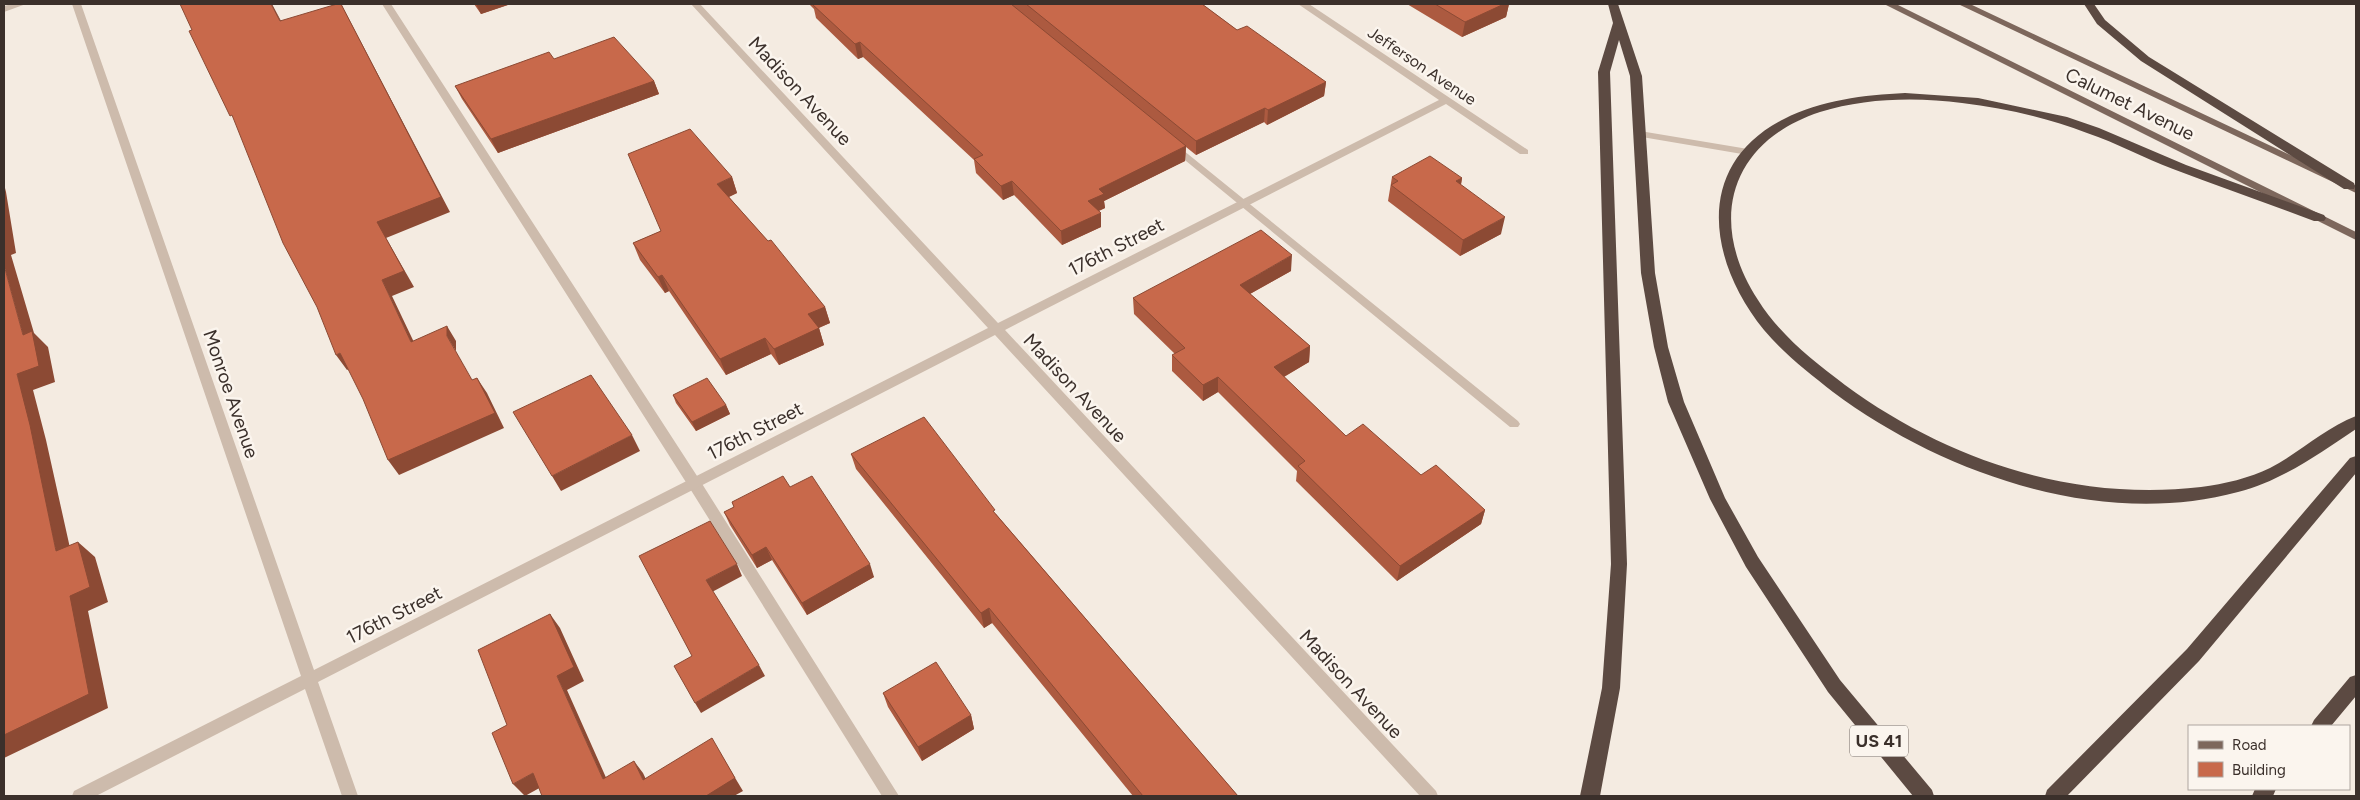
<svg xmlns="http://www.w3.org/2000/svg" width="2360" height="800" viewBox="0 0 2360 800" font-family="Figtree,sans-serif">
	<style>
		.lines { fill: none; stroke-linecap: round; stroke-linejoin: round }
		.service { fill: #cdbbac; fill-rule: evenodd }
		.minor { fill: #cdbbac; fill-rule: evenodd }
		.tertiary { fill: #cdbbac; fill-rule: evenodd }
		.primary { fill: #7d675c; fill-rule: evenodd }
		.motorway { fill: #5c4a42; fill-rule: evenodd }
		.wall { fill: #ac5a40 }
		.shaded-wall { fill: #8c4a34 }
		.building { fill: #c8694b; stroke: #8c4a34 }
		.labels { text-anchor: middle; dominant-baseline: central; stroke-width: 5; stroke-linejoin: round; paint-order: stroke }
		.far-street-label { font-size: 16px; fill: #3b302b; stroke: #fbf5ee }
		.shield { fill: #fbf5ee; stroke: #756b66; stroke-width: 1 }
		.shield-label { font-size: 18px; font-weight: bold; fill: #3b302b }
		.street-label { font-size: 19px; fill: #3b302b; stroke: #fbf5ee }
	</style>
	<rect width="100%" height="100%" fill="#f4ebe1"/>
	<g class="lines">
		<path class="service" d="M382,4H391L699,479L899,796H882L689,487Z
			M1640,131L1748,149L1753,152L1748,155L1636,136V132Z
			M1173,142L1518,421L1520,424L1518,427H1510L1169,147V143Z"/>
		<path class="minor" d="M72,4H81L314,670L988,328L691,4H700L998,323L1439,100L1298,4H1309L1528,150V154H1520L1446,104L1005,330L1436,791L1438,796H1420L995,335L318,682L358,796H342L305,689L96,796H72L74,791L301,676Z"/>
		<path class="tertiary" d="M12,4H26L4,12V6Z"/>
		<path class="primary" d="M1884,4H1896L2356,232V240Z
			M1958,4H1970L2356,186V193Z"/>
		<path class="motorway" d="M1608,4H1618L1642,76L1655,273L1668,347L1684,402L1725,498L1758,557L1840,680L1932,790L1934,796H1913L1828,692L1746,567L1710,499L1668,402L1654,347L1641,273L1630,76L1619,40L1610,72L1627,564L1620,688L1600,796H1580L1602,688L1611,564L1598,72L1613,23Z
			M2084,4H2094L2105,20L2149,57L2354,183L2355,186L2354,189H2344L2141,61L2097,24Z
			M1905,93L1978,98L2067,117L2099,128L2186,165L2324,215L2326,218L2324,221H2314C2267,203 2220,187 2173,169C2144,158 2117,143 2087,133C2047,118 2005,108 1962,103C1916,97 1865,98 1820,112C1729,142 1707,222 1758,300C1780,335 1812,360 1845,385C1947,460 2073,502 2201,487C2224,484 2250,478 2270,468C2299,453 2325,428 2356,416V429C2319,454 2281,481 2238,492C2101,529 1943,474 1833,392C1809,373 1784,354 1764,330C1708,261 1693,165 1784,119C1821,100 1864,95 1905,93Z
			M2356,456V473L2199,661L2067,796H2045L2047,790L2187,649L2350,458Z
			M2356,675V696L2331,726H2311L2314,720L2350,677Z
			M2255,789H2276L2273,796H2252Z"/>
	</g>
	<path class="wall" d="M474,4H511L481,14Z
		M809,4H1202L1237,30L1326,82L1324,96L1267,125L1264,122L1196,155L1186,147L1185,161L1104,201L1105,208L1099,211L1101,227L1062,245L1014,195L1003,200L976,173L974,160L863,57L858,59L816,18L814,9Z
		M1407,4H1509L1506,17L1462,37Z
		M554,59L654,81L659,94L498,153L462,99L455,86Z
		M732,177L737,193L729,197L825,307L830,323L819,328L824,345L779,365L771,354L726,375L669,291L665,293L640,260L633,243L661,231Z
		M1392,177L1462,178L1461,185L1501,234L1460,256L1388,201Z
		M1291,271L1250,294L1310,346L1309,362L1284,377L1346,436L1485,510L1481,524L1397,581L1296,481L1297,471L1218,392L1203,401L1172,371V355L1175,354L1134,314L1133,298Z
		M673,395L726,405L730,414L696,431L676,403Z
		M851,454L996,514L1238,796H1133L992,623L984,628L856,469Z
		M790,487L874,577L807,615L772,560L757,568L730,525L724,512L734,507L732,502Z
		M883,693L971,715L974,729L922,761L888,707Z"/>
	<path class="shaded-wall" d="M271,4H272L289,36L280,21Z
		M341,4L450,212L386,238L414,287L392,296L421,357L411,342L382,280Z
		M476,4H511L481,14Z
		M1504,4H1509L1506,17L1462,37L1465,22Z
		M860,42L863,57L858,59L855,44Z
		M654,81L659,94L498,153L491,139Z
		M1326,82L1324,96L1267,125L1268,110Z
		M1265,108L1264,122L1196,155V141Z
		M1186,146L1185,161L1104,201L1105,208L1089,215L1088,201L1099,189Z
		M732,177L737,193L722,200L717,184Z
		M1462,178L1459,195L1456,181Z
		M1012,181L1014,195L1003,200L1001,186Z
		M4,184L6,192L16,253L11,255L34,333L48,347L55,382L33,390L46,440L74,566L56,551L17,374L23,335L4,265Z
		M1101,213V227L1062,245L1061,231Z
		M1505,217L1501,234L1460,256L1463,240Z
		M1292,255L1291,271L1239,300L1240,285Z
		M662,275L669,291L665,293L658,277Z
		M825,307L830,323L813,330L808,314Z
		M447,326L456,341V351L482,395L447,336Z
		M819,328L824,345L779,365L774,349Z
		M765,338L771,354L726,375L720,359Z
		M1310,346L1309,362L1273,383L1274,367Z
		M340,353L351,368L347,370L336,355Z
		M1218,377V392L1203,401V385Z
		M477,378L487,393L504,428L399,475L388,460Z
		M726,405L730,414L696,431L692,422Z
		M632,435L640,451L561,491L552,476Z
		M1485,510L1481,524L1397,581L1400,566Z
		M78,542L95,557L108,602L88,611L108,708L4,758V735L70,596Z
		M766,547L772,560L757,568L752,555Z
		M737,564L742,576L712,592L706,580Z
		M870,564L874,577L807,615L802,603Z
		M989,608L992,623L984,628L981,613Z
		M550,614L560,628L584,681L567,690L612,791L603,779L557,676Z
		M759,665L765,676L701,713L695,703Z
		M971,715L974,729L922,761L918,747Z
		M719,751L743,791L734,796H706Z
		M634,761L643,773L652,792L643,780Z
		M533,773L543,786L525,796L513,784Z"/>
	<path class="building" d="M180,4H271L280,21L337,4H341L441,197L377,222L404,271L382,280L411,342L447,326V336L472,380L477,378L495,413L388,460L363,399L340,353L336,355L317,307L283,243L232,115L230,116L189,31L192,30Z
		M812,4H1011L1186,146L1099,189L1104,194L1088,201L1101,213L1061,231L1012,181L1001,186L974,159L983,155L860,42L855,44Z
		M1026,4H1202L1237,30L1247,26L1326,82L1268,110L1265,108L1196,141Z
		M1435,4H1504L1465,22Z
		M614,37L654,81L491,139L455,86L549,52L554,59Z
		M690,129L732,177L717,184L768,241L771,240L825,307L808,314L819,328L774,349L765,338L720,359L662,275L658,277L633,243L661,231L628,154Z
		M1430,156L1462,178L1456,181L1505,217L1463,240L1391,185L1398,181L1392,177Z
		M1261,230L1292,255L1240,285L1310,346L1274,367L1346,436L1363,424L1421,475L1436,465L1485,510L1400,566L1298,466L1305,461L1218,377L1203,385L1172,355L1185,348L1133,298Z
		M4,265L23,335L32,331L39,366L17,374L30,425L56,551L78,542L90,587L70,596L89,694L4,735Z
		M591,375L632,435L552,476L513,412Z
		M707,378L726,405L692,422L673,395Z
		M924,417L995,510L993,511L1238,796H1143L989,608L981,613L851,454Z
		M783,476L790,487L812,476L870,564L802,603L766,547L752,555L724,512L734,507L732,502Z
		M710,521L737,564L706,580L759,665L695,703L674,666L692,656L639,556Z
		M550,614L574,667L557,676L603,779L634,761L643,780L712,738L735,778L706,796H542L533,773L513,784L492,733L507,725L478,650Z
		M936,662L971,715L918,747L883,693Z"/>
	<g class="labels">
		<g class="far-street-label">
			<text transform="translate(1422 66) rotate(34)">Jefferson Avenue</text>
		</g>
		<rect class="shield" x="1850" y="725.5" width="58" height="31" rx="4"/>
		<g class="shield-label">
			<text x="1879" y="741">US 41</text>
		</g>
		<g class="street-label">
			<text transform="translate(800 91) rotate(47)">Madison Avenue</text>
			<text transform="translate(2130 104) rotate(26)">Calumet Avenue</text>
			<text transform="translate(1116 247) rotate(-27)">176th Street</text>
			<text transform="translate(1075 388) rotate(47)">Madison Avenue</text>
			<text transform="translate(231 394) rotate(71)">Monroe Avenue</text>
			<text transform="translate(755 431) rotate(-27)">176th Street</text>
			<text transform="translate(394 615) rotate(-27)">176th Street</text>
			<text transform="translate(1351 684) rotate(47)">Madison Avenue</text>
		</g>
	</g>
	<rect width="2360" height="800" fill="none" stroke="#3b302b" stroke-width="10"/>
	<rect x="2188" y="725" width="162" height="65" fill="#fbf5ee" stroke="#aea6a0"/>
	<rect x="2198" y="741" width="25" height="8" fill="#7d675c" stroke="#aea6a0"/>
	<text x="2232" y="750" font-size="15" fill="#3b302b">Road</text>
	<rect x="2198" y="762" width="25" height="15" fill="#c8694b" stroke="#aea6a0"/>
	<text x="2232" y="775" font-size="15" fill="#3b302b">Building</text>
</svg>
